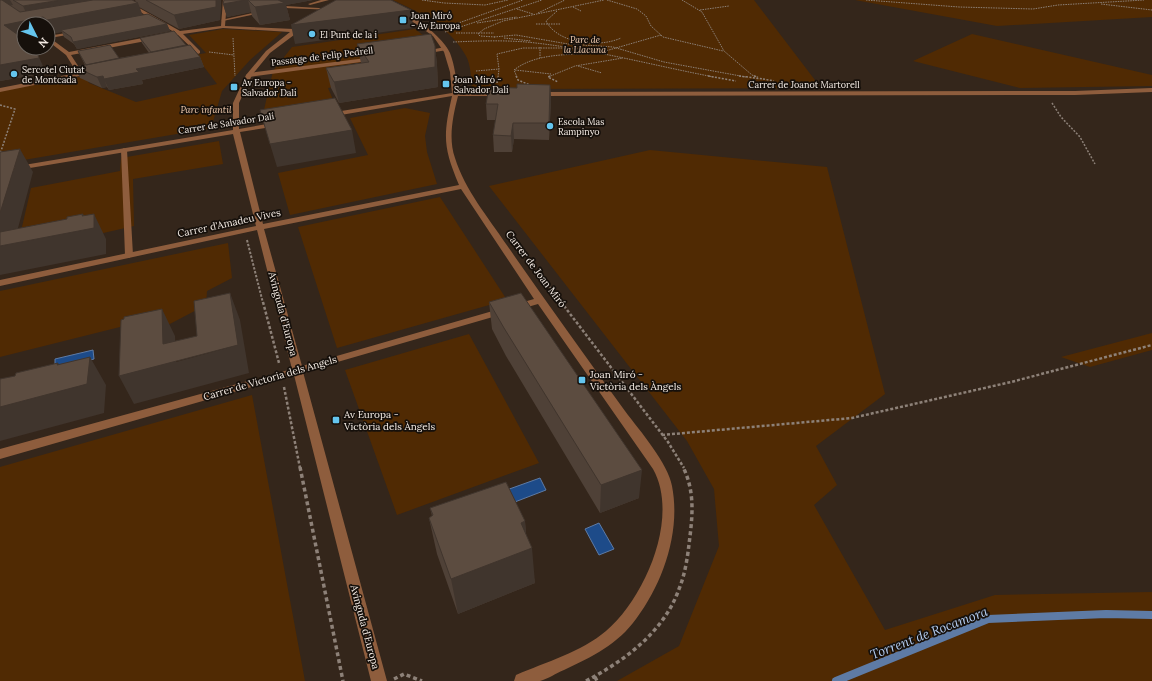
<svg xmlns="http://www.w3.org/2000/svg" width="1152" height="681" viewBox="0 0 1152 681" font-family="Lora,serif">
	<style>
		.green { fill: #502a03 }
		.water { fill: #1d4b89; stroke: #5e7ba5 }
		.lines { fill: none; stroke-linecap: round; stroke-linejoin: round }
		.stream { stroke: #5e7ba5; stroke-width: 8 }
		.path-far4 { stroke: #8d8178; stroke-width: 1; stroke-dasharray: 1.5 1; stroke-linecap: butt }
		.path-far3 { stroke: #8d8178; stroke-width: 1.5; stroke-dasharray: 2 1.5; stroke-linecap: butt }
		.path-far2 { stroke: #8d8178; stroke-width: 2; stroke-dasharray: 2.5 1.5; stroke-linecap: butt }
		.path-far1 { stroke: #8d8178; stroke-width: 2.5; stroke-dasharray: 3 2; stroke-linecap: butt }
		.path { stroke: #8d8178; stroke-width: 3.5; stroke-dasharray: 4 3; stroke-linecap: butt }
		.pedestrian { fill: #8e5d3d; fill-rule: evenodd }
		.minor { fill: #8e5d3d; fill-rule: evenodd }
		.wall { fill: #4f4137 }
		.shaded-wall { fill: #40352d }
		.building { fill: #5c4c40; stroke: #40352d }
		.poi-dot { fill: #64c5ee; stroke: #16100b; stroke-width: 1.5 }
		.labels { text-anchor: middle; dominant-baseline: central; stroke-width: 3.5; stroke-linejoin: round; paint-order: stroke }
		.far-poi-label { font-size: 9px; fill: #f5ece5; stroke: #16100b; text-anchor: start }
		.far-park-label { font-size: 9px; font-style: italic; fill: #f6d0b3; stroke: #16100b }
		.far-street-label { font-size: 9px; fill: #f5ece5; stroke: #16100b }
		.street-label { font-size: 10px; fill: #f5ece5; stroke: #16100b }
		.poi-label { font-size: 10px; fill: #f5ece5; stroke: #16100b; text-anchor: start }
		.near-water-label { font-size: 13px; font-style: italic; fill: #b4cdf1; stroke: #16100b }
	</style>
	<rect width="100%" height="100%" fill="#34261b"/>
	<path class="green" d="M393,0H754L821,88L472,89C471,79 471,65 466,56C450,27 421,13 393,0Z
		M855,0H1152V17L997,26Z
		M223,29L282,32L250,60L222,91L212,125V128L0,164V91L85,76L89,83L136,102L217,84L195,55L206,53L189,35Z
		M415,29L428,39L435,52L350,64L364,81L328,88L334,102L263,114L273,71L292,47Z
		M972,34L1152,75V86L1020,88L913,61Z
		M405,108L430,113L425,136L427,152L437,184L290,215L278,173L368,155L350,118Z
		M219,141L223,164L133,179L134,226L16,253L31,188L120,171L121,158Z
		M650,150L827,167L885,394L816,446L837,485L814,505L885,630L995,595L1152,592V681H617L679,646L719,546L714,489L687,441L489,186Z
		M440,197L507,300L337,348L298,227Z
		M228,243L232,278L207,291L206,305L128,346V325L0,357V291Z
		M1152,333V350L1090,367L1061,357Z
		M469,334L539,463L397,515L345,370Z
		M252,395L305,681H0V467Z"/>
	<path class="water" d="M93,350L94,359L55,369V359Z
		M540,478L546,490L507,505L501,492Z
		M599,523L614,549L599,555L585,529Z"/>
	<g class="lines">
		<path class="stream" d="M836,681L988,619L1106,614L1152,615"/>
		<path class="path-far4" d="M422,0L444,3L485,5L508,0
			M607,0L637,9L646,16L651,26L663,37L723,51
			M682,0L702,12L724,51L752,75L757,77
			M866,0L959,7L1033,9L1058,5L1144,0
			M1101,4L1152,10
			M573,7L581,11
			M517,9L533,14
			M700,10L729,6
			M557,11L546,21C558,44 599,48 621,38
			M538,13L565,0
			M477,23L517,17
			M536,24H561
			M458,27L453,25L523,0
			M445,32L542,0
			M456,33H494
			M494,37L516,35L568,44L613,47L664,62L746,77
			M495,37L480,36L478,34L484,29L503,21L604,0
			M233,38L235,76
			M504,38L531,41
			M453,42C477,41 501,40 526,42C589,48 651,65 714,77
			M540,47V58
			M209,52L234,55
			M602,52L661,35
			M578,66L602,73
			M515,70L551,74
			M476,71L499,69
			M498,77L499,69L497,54L523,48H565
			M517,77L514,70C536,53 568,55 595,53
			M548,77L575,66L623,58"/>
		<path class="path-far3" d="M516,76L518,80L530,85
			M550,76L548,77L558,82
			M708,76L736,81
			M739,76L763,79
			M754,76L758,77
			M763,79L774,81
			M497,83L498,76
			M1052,103L1061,117L1080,137L1095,164
			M0,105L15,109L0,154"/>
		<path class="path-far2" d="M247,240L263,303
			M550,287L562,303"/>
		<path class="path-far1" d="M263,302L279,363
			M561,302L668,442L684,468
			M284,387L300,468
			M662,435L852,418L1011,382L1152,345"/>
		<path class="path" d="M300,467L343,681
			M595,677L597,681
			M394,679L404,674L422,681
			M586,681C624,661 664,632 679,589C686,572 688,553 690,536C693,512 694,489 683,467"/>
		<path class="pedestrian" d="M321,0H329L310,5L308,4Z
			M285,6L336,9L334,10L285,8L223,21L221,20Z
			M445,47L447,48V50L423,54L420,52Z
			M374,57L376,58V60L249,77L246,75L249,73Z
			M124,148L127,150L133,255L129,258L125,255L121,150Z"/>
		<path class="minor" d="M120,0H125L180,31L221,26L223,0H227L225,26L294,29L302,25L306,26L270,53L252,75L239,103V129L278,122L281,124L278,126L240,132L263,224L459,185C443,147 443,136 452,96L329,117L326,115L329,113L452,93L450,72L444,52L433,36L400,13L374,0C395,0 442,34 450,53C455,66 456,79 458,92L504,93V95L502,96H458C453,116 448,138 455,158C465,190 488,217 506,244C545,300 585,356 625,411C640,431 668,463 672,486C681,532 663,583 636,619C618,644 592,657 564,670C556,673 548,679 540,681C532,681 522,681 514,681L516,675C546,662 581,652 606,631C645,598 680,517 653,469L538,304L303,372L387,681H371L294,375L0,459V449L292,369L257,230L0,286V280L256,226L233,134L0,173V169L233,130V103L246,75L266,51L290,32L223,28L183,34L200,51V53L198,54L178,35L71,55L82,72L92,70L95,72L94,73L0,92V88L77,73L66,55L48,41V36L78,31V33L50,38L69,52L174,32ZM461,189L534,299L302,366L264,229Z
			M1152,88V92L1075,95L538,96L535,94L538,92L1075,91Z"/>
	</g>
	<path class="wall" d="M0,0H133H132L136,2L135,0H221L220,20L179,29L139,7L142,15L167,24L170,31L77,49L74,44L64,37L62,32L53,33L49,30L48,31V24H24V36H20L46,73L0,81Z
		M224,0H313L286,5L290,20L260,25L252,16L251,12L227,17L223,4Z
		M140,38L187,46L200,57L204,67L142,80L143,84L109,90L107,87L102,88L80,78L75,67L85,65L78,51L119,58L149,53L142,43Z
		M357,44L435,46L437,65L438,87L339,103L331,88L326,68L361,63Z
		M550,85L551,100L549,140L514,139L512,152H494L493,135L496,120H487L486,104L517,88Z
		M489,302L639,498L600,513L506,356L492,329Z
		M430,508L525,521L526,534L535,583L458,614L437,554L429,518L432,516Z"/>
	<path class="shaded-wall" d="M0,0H10L13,5L0,7Z
		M61,0H133H127L43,17L46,24H24V36L10,38L4,25L29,19L23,6Z
		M216,0H221L220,20L179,29L174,15Z
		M245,0H248L251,12L227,17L223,4Z
		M248,0H313L286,5L290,20L260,25L255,7Z
		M138,3L143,16L61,30L62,32L53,33L47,20Z
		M411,10L413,28L295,44L291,25Z
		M167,24L170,31L77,49L73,42Z
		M186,45L188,51L153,57L151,52Z
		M435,46L437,65L438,87L339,103L334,82Z
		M35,48L46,73L0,81V65Z
		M200,57L204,67L142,80L143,84L109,90L104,79L136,69Z
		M103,76L107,87L102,88L97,77Z
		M550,85L551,100L549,140V123Z
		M513,123L514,139L512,152L511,136Z
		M352,130L356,153L277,167L270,144Z
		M20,149L33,172L14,243L82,216L83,214L90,229L94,214L106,239V254L0,275V213Z
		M230,293L240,320L249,373L134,404L119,376L163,344L162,309L175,336L176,362L238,345Z
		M90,357L106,385L104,413L0,441V407L57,365L58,363L74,388Z
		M642,470L639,498L600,513L601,485Z
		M525,521L527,550L532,548L535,583L458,614L451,579L521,523Z"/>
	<path class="building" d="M0,0H2L20,12L93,0H132L138,3L47,20L43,17L4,25L24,39V48H35L39,58L0,65Z
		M13,0H61L23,6Z
		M146,0H216V7L174,15Z
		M224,0H245L223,4Z
		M248,0H278L285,3L255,7Z
		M336,0H391L411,10L291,25Z
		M148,14L167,24L73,42L71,37L61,30Z
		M174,31L186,45L151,52L140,38Z
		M431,34L435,46V67L334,82L326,68L369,62L357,44Z
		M110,45L119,58L86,65L78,51Z
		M190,45L200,57L136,69L139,72L104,79L103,76L97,77L75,67Z
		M517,84L550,85L549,123H513L511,136L493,135L498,104H486L489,87L517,88Z
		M335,98L352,130L270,144L260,110Z
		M20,149L0,213V152Z
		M83,214L82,216L94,214V228L0,246V232L67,219V217Z
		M230,293L238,345L119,376L121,320L124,319V317L162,309L163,344L197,336L194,301Z
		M521,293L642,470L601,485L504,328L489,302Z
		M90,357L87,384L0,407V379L15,376L16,373L58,363L57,365Z
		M506,482L525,521L521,523L532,548L451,579L429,518L433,515L430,508Z"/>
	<g class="poi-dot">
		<rect x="399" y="16" width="8" height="8" rx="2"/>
		<circle cx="312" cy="34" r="4"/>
		<circle cx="14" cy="74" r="4"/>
		<rect x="442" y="80" width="8" height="8" rx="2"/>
		<rect x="230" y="83" width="8" height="8" rx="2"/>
		<circle cx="550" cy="126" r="4"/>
		<rect x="578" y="376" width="8" height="8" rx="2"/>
		<rect x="332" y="416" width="8" height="8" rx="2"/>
	</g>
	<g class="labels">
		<g class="far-poi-label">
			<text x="411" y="15">Joan Miró<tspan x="411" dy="10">- Av Europa</tspan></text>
			<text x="320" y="34">El Punt de la i</text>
			<text x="22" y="69">Sercotel Ciutat<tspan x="22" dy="10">de Montcada</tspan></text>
			<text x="454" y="79">Joan Miró -<tspan x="454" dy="10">Salvador Dalí</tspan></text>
			<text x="242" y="82">Av Europa -<tspan x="242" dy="10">Salvador Dalí</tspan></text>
			<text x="558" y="121">Escola Mas<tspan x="558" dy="10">Rampinyo</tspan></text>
		</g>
		<g class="far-park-label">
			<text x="585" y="39">Parc de<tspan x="585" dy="10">la Llacuna</tspan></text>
			<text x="206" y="109">Parc infantil</text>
		</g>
		<g class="far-street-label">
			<text transform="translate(322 56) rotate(-7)">Passatge de Felip Pedrell</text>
			<text x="804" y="84">Carrer de Joanot Martorell</text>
			<text transform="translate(226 123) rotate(-9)">Carrer de Salvador Dalí</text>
		</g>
		<g class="street-label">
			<text transform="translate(229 223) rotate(-12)">Carrer d'Amadeu Vives</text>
			<text transform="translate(536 269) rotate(53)">Carrer de Joan Miró</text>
			<text transform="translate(283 314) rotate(75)">Avinguda d'Europa</text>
			<text transform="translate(270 378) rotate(-16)">Carrer de Victoria dels Angels</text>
			<text transform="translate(365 627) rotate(75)">Avinguda d'Europa</text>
		</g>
		<g class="poi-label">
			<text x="590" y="374">Joan Miró -<tspan x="590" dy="12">Victòria dels Àngels</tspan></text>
			<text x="344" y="414">Av Europa -<tspan x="344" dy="12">Victòria dels Àngels</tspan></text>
		</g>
		<g class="near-water-label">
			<text transform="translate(929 633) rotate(-21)">Torrent de Rocamora</text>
		</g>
	</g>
	<g transform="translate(36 36) rotate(132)"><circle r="19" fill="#16100b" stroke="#6f6862"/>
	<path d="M0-3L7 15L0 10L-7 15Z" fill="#64c5ee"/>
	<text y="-6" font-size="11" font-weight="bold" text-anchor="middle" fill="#f5ece5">N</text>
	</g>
</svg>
